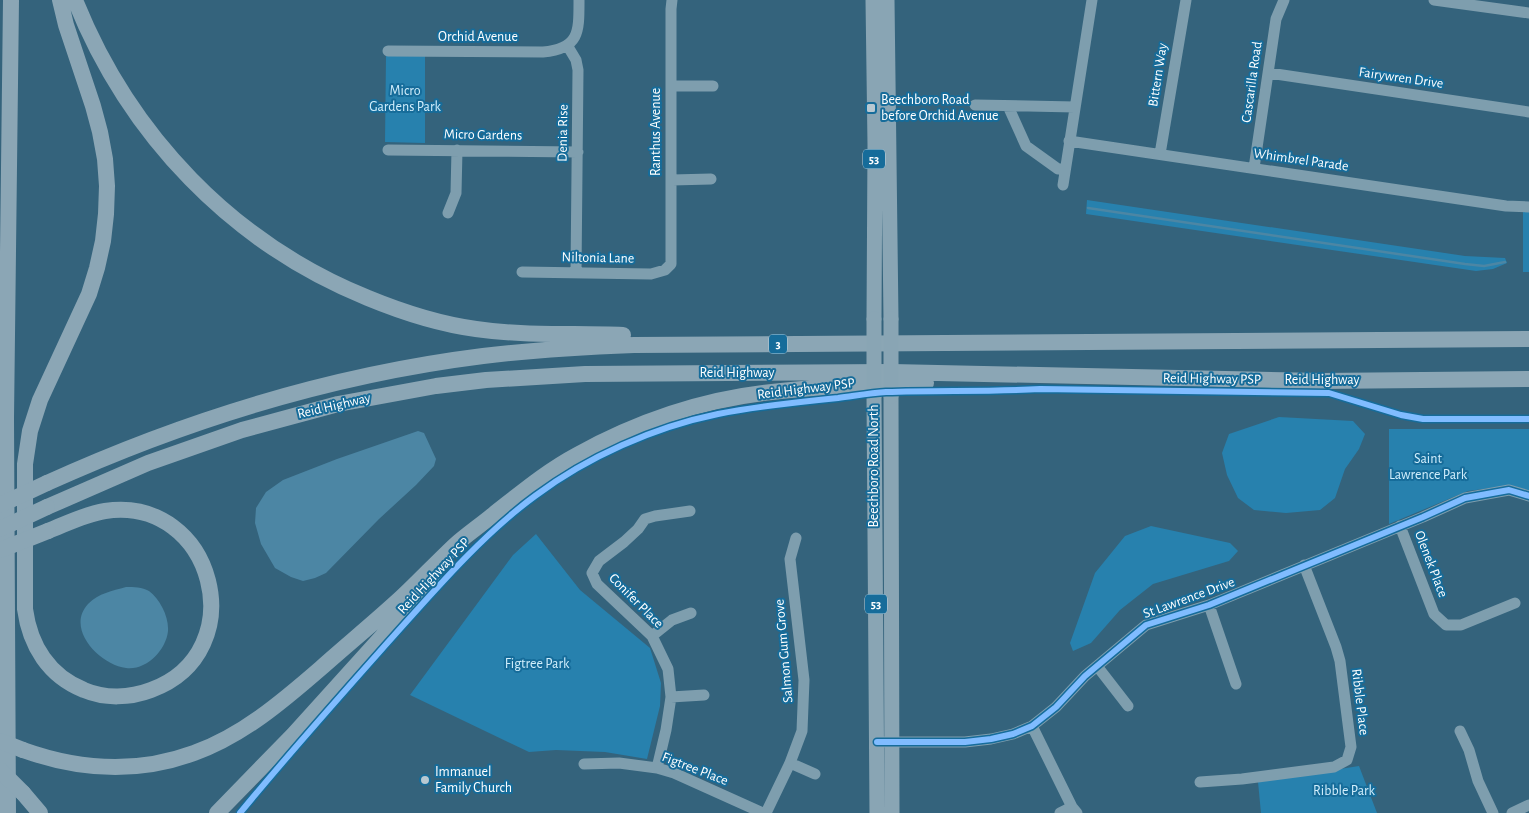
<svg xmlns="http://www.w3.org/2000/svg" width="1529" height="813" viewBox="0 0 1529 813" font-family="'Alegreya Sans',sans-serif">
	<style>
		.green { fill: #2781ae }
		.water { fill: #4c86a4 }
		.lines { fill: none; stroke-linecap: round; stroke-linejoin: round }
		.stream { stroke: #4c86a4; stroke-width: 2.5 }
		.minor { stroke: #7e9eae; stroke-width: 11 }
		.major { stroke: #89a5b4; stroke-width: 15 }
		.highway { stroke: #8ba6b5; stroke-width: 16 }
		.major-bridge { stroke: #89a5b4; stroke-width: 15 }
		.highway-bridge { stroke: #8ba6b5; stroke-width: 16 }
		.cycleway-casing { stroke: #166c9a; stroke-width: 9 }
		.cycleway { stroke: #80bcff; stroke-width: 6 }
		.poi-dot { fill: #b8c8d1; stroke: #166c9a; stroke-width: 2 }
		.labels { text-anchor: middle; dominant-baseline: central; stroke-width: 4; stroke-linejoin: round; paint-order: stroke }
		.shield { fill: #166c9a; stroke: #b9d3e1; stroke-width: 1 }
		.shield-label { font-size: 12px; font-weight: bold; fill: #fff }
		.street-label { font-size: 14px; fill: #fff; stroke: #166c9a }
		.park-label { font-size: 14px; fill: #d2effd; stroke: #166c9a }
		.poi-label { font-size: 14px; fill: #fff; stroke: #166c9a; text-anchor: start }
	</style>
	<rect width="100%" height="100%" fill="#34637c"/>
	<path class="green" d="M386,56H425V143L385,142Z
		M1087,200L1465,256L1505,258L1507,263L1493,269L1476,271L1086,214Z
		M1529,207V272H1523V208Z
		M1279,417L1353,421L1365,434L1359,449L1345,469L1335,498L1320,510L1286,513L1254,510L1238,498L1227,475L1222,453L1229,434Z
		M1389,429H1529V491L1499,487L1468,491L1389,524Z
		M1151,526L1230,543L1238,551L1229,561L1153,584L1120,610L1091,643L1073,651L1070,643L1095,573L1125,536Z
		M536,534L580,590L650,648L661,683L660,706L647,759L605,752L556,750L529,752L410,695L513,555Z
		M1359,766L1377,813H1261L1258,782Z"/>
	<path class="water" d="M418,431L424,433L436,459L434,466L416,485L379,519L326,573L315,578L303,581L291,577L275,568L261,544L255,523L256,508L266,492L283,480L337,459Z
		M126,587C134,587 142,587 149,591C160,599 169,617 168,631C166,651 145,671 126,668C100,665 65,629 88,604C99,593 112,591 126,587Z"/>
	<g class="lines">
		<path class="stream" d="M1088,208L1465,264L1484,266L1505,262"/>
		<path class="minor" d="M1434,0L1529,13
			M567,45L576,60L578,70L576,273
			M388,51L543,52C580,49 579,31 579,0
			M1269,73L1529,112
			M671,86H713
			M975,105L1075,107
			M1008,106L1026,146L1058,169H1065
			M1069,141L1506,206L1529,207
			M388,150L578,152
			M1160,154L1186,0
			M1254,168L1276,19L1284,0
			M672,180L711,179
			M1063,185L1092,0
			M448,213L456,193L457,150
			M522,272L651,274L665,270L671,264V9L672,0
			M1400,526L1434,614L1446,625H1461L1515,603
			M1209,605L1236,684
			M652,636L672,620L691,613
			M1097,666L1128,706
			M671,697L704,695
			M1032,726L1072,807L1077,813
			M1460,731L1469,750L1478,781L1493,813
			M877,742H965L991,739L1013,734L1032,726L1056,707L1085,676L1146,625L1209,605L1423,517L1465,498L1509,490L1529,496
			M790,763L815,774
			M584,764L619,763L657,768L674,773L763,813
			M657,768L666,730L671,697L668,669L652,636L597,584L592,573L599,561L624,542L638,529L645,519L655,516L690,511
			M1200,782L1242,779L1334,767L1347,760L1351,747L1340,661L1336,647L1304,565
			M766,813L790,763L802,731L804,680L790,559L796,538
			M1060,813L1072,807
			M1512,813L1529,805"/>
		<path class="major" d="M873,0L875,145L874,319
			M887,0L891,319
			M874,396L877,813
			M891,396L892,813"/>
		<path class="highway" d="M75,0C129,135 232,243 368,298C402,312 439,324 476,329C524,336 575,333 623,335
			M47,483C186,420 331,375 483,356C533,350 584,347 634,345L1529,339
			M47,507L148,463L242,430L338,404L436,386L486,380L585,374L892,372L1320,381L1529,379
			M48,531C66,524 85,514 105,511C214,495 255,652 151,690C130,698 105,699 84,690C49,676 30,646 25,609V464L30,431L40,400L89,294L97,268L103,241L106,214L107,186L105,159L100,132L93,106L66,25L60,0
			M23,750C79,770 137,774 194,753C242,736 283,701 321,668C348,644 376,621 402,597C420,580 436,563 454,546C466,535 481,525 494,514C521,493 547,471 577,455C637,422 704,399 772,392C823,386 875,386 926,383
			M23,793L40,813
			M8,813L6,419L11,0
			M217,813L293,735L434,579"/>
		<path class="major-bridge" d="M874,319V396
			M891,319V396"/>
		<path class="highway-bridge" d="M0,505L47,483
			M0,529L47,507
			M0,550L48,531
			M0,741L23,750
			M0,770L23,793"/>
		<defs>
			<path id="cycleway" d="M877,742H965L991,739L1013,734L1032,726L1056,707L1085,676L1146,625L1209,605L1423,517L1465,498L1509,490L1529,496
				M240,813C286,757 334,703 382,649C428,598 479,537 535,496C587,457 654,427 718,414C758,406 798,402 838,398C854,396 870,393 886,392C937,390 988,392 1040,389L1329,393L1401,415L1423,419H1529"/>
		</defs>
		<use href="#cycleway" class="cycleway-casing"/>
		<use href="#cycleway" class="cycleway"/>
	</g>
	<g class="poi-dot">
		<rect x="866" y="103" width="10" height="10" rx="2.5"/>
		<circle cx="425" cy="780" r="5"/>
	</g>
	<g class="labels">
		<g class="shield">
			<rect x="863" y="149.5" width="22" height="19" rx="4"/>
			<rect x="769" y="334.5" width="18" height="19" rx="4"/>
			<rect x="865" y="594.5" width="22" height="19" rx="4"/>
		</g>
		<g class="shield-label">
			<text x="874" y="159">53</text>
			<text x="778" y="344">3</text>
			<text x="876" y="604">53</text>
		</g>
		<g class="street-label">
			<text x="478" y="37">Orchid Avenue</text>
			<text transform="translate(1158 75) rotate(-81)">Bittern Way</text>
			<text transform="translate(1401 78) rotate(8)">Fairywren Drive</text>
			<text transform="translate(1252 82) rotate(-82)">Cascarilla Road</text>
			<text transform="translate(656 132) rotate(-90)">Ranthus Avenue</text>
			<text transform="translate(563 133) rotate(-89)">Denia Rise</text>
			<text transform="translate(483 135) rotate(1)">Micro Gardens</text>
			<text transform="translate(1301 160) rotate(8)">Whimbrel Parade</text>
			<text transform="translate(598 258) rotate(1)">Niltonia Lane</text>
			<text x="737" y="373">Reid Highway</text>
			<text transform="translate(1212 379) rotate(1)">Reid Highway PSP</text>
			<text x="1322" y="380">Reid Highway</text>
			<text transform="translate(806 389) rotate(-7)">Reid Highway PSP</text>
			<text transform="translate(334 406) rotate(-13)">Reid Highway</text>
			<text transform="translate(874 466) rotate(-90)">Beechboro Road North</text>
			<text transform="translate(1431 564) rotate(69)">Olenek Place</text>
			<text transform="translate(434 576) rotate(-47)">Reid Highway PSP</text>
			<text transform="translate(1189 598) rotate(-20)">St Lawrence Drive</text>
			<text transform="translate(636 601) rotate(45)">Conifer Place</text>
			<text transform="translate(784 651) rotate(-95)">Salmon Gum Grove</text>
			<text transform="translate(1360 702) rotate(83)">Ribble Place</text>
			<text transform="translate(695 769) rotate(21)">Figtree Place</text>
		</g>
		<g class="park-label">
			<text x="405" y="91">Micro<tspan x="405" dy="16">Gardens Park</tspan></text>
			<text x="1428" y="459">Saint<tspan x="1428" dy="16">Lawrence Park</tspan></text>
			<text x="537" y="664">Figtree Park</text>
			<text x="1344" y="791">Ribble Park</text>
		</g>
		<g class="poi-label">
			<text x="881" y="100">Beechboro Road<tspan x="881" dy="16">before Orchid Avenue</tspan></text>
			<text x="435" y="772">Immanuel<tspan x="435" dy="16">Family Church</tspan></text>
		</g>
	</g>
</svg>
